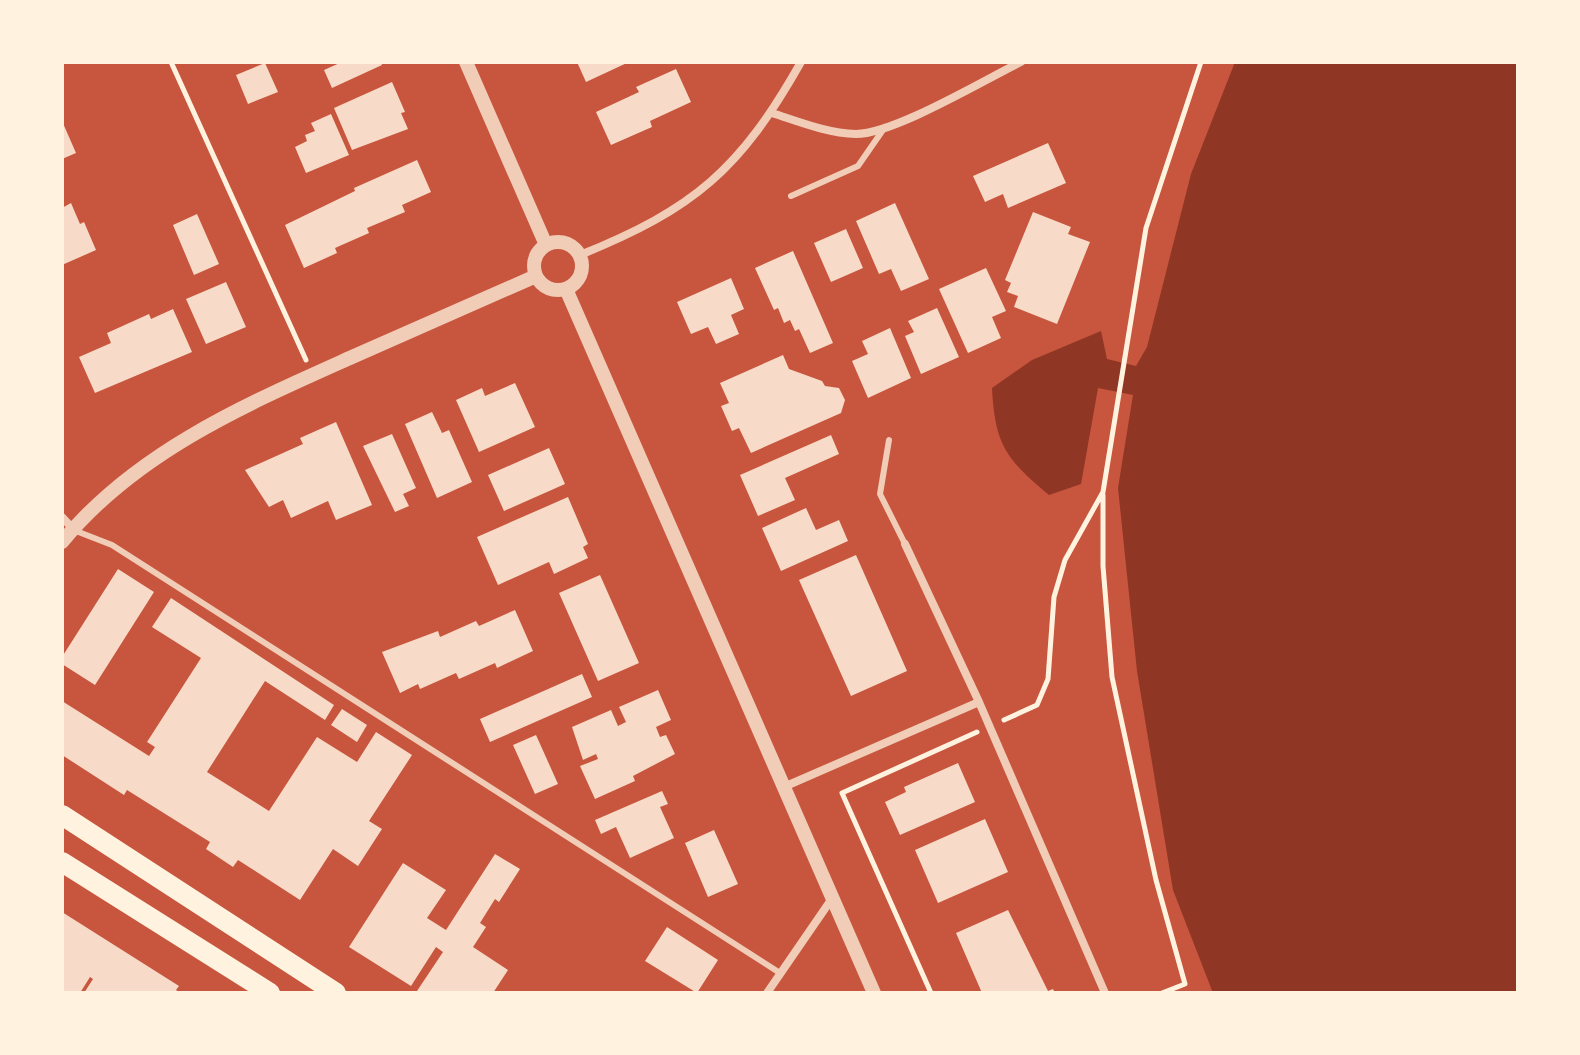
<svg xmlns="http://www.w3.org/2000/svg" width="1580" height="1055" viewBox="0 0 1580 1055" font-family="Lora,serif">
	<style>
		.water { fill: #8f3625 }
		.building { fill: #f7dbc8 }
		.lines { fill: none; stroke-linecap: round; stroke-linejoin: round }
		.path { stroke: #fff3e0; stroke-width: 5 }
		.service { stroke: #f1ccb7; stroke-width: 6 }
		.minor { stroke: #f1ccb7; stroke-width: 8 }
		.tertiary { stroke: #f1ccb7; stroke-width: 14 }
		.primary { stroke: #fff3e0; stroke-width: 20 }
	</style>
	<rect width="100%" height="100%" fill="#c8553d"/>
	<path class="water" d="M1235,62H1518V993H1213L1173,890L1137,671L1118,488L1133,395L1098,388L1081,484L1049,495C1006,459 995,445 992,388L1032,360L1101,331L1107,359L1136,366L1147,347L1191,174Z"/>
	<path class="building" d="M342,62H381L382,65L332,88L324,70Z
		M577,62H629L586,82Z
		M265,63L278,92L248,104L236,75Z
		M676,69L691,102L650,121L652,127L611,145L596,112L639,92L636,87Z
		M392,82L405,112L401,113L408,129L352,150L334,108Z
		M331,114L349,155L306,173L295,147L307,141L305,135L315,131L311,123Z
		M62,121L76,153L62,159Z
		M1048,143L1066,183L1008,208L1003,194L985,202L973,176Z
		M417,160L431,192L402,205L405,212L367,228L369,233L335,248L337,253L304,268L285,225L355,191L354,188Z
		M71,203L80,224L84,222L96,250L62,265V208Z
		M895,203L929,279L901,291L891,269L879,274L856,221Z
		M1033,212L1071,227L1068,234L1090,242L1057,324L1014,307L1018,296L1007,292L1011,283L1005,280Z
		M197,214L219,264L194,275L173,225Z
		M846,229L863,268L831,282L814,243Z
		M793,251L833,343L810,353L799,329L795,331L790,320L784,323L778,308L774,310L755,268Z
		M986,268L1006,311L992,317L1001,338L968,353L939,289Z
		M731,278L744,309L731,315L739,334L716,344L708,327L691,334L677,302Z
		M226,282L246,327L206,344L186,299Z
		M937,308L959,357L921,374L905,336L914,332L908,321Z
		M173,309L192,352L95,393L79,357L111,343L107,333L149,314L151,319Z
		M890,328L911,378L868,398L852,361L868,354L862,341Z
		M783,355L789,369L822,381L825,386L839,388L845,400L841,413L751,453L739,428L732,431L721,406L729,403L720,383Z
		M515,383L535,427L479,452L456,400L482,388L485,396Z
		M432,412L442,433L449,430L472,482L437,498L405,424Z
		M336,422L372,505L336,520L328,501L291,518L283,500L269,507L245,470L303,444L300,438Z
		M392,434L416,488L403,494L409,506L395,512L363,446Z
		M831,435L839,454L785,478L795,500L758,516L740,475Z
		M549,448L565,484L504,511L488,475Z
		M568,497L588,544L583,547L588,558L554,574L549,562L498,585L477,537Z
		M806,508L816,530L839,520L848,541L781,571L762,528Z
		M856,555L907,671L851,696L799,580Z
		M118,569L154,592L95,685L62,664V657Z
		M600,575L639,663L598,681L559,593Z
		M171,598L334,705L325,720L265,681L207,772L269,811L317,737L357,762L376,732L412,755L369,821L382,829L358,866L333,849L300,900L238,860L233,867L206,849L210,842L127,790L124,795L62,755V701L149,756L155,747L147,742L201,658L152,627Z
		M515,610L533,651L497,668L495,663L459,679L456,673L420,689L418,684L400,693L382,652L438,631L440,637L476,621L479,626Z
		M582,674L592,697L490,742L480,719Z
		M658,690L671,720L656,727L660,737L666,735L675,754L633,776L635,781L595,799L580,766L598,759L596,754L583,760L572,727L611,710L618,726L626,722L619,707Z
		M342,709L367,725L357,742L331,725Z
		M536,735L558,784L535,794L513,745Z
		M958,763L975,802L900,835L885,802L906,792L904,787Z
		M662,791L668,804L660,807L674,838L630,858L616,827L601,834L595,820Z
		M985,819L1008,872L938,903L915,850Z
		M714,830L738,884L708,897L685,843Z
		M495,854L520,869L499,902L495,899L480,923L486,927L473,947L508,970L493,993L417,991L443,952L436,947L411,986L349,947L403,863L446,890L427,918L446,930Z
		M1008,910L1048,991L1053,989L1055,993H982L956,933Z
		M62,912L179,986L176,990L180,993H84L93,979L90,977L80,993H62Z
		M667,927L718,960L697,993L645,961Z"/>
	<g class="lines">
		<path class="path" d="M171,62L306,360
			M1103,495V566L1112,677L1156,880L1185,984L1162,993
			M1004,720L1037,705L1048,679L1054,597L1065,560L1103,492L1146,228L1201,62
			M931,993L842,793L977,732"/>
		<path class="service" d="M791,196L858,166L885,127
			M889,440L880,494L905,544
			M76,531L112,545L780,973"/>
		<path class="minor" d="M772,113C800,122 827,133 856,134C894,134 984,80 1021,62
			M580,255C694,209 740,170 801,62
			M62,517L73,529
			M905,544L979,702L1105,993
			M786,786L979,702
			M767,993L833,897"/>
		<path class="tertiary" d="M466,62L546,245
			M534 266a24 24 0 1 1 48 0a24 24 0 1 1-48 0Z
			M566,289L874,993
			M62,542C137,451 247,404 352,357C414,330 475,303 536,276"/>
		<path class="primary" d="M62,815L336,993
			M62,862L270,993"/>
	</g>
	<rect width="1580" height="1055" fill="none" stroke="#fff3e0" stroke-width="128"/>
</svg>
